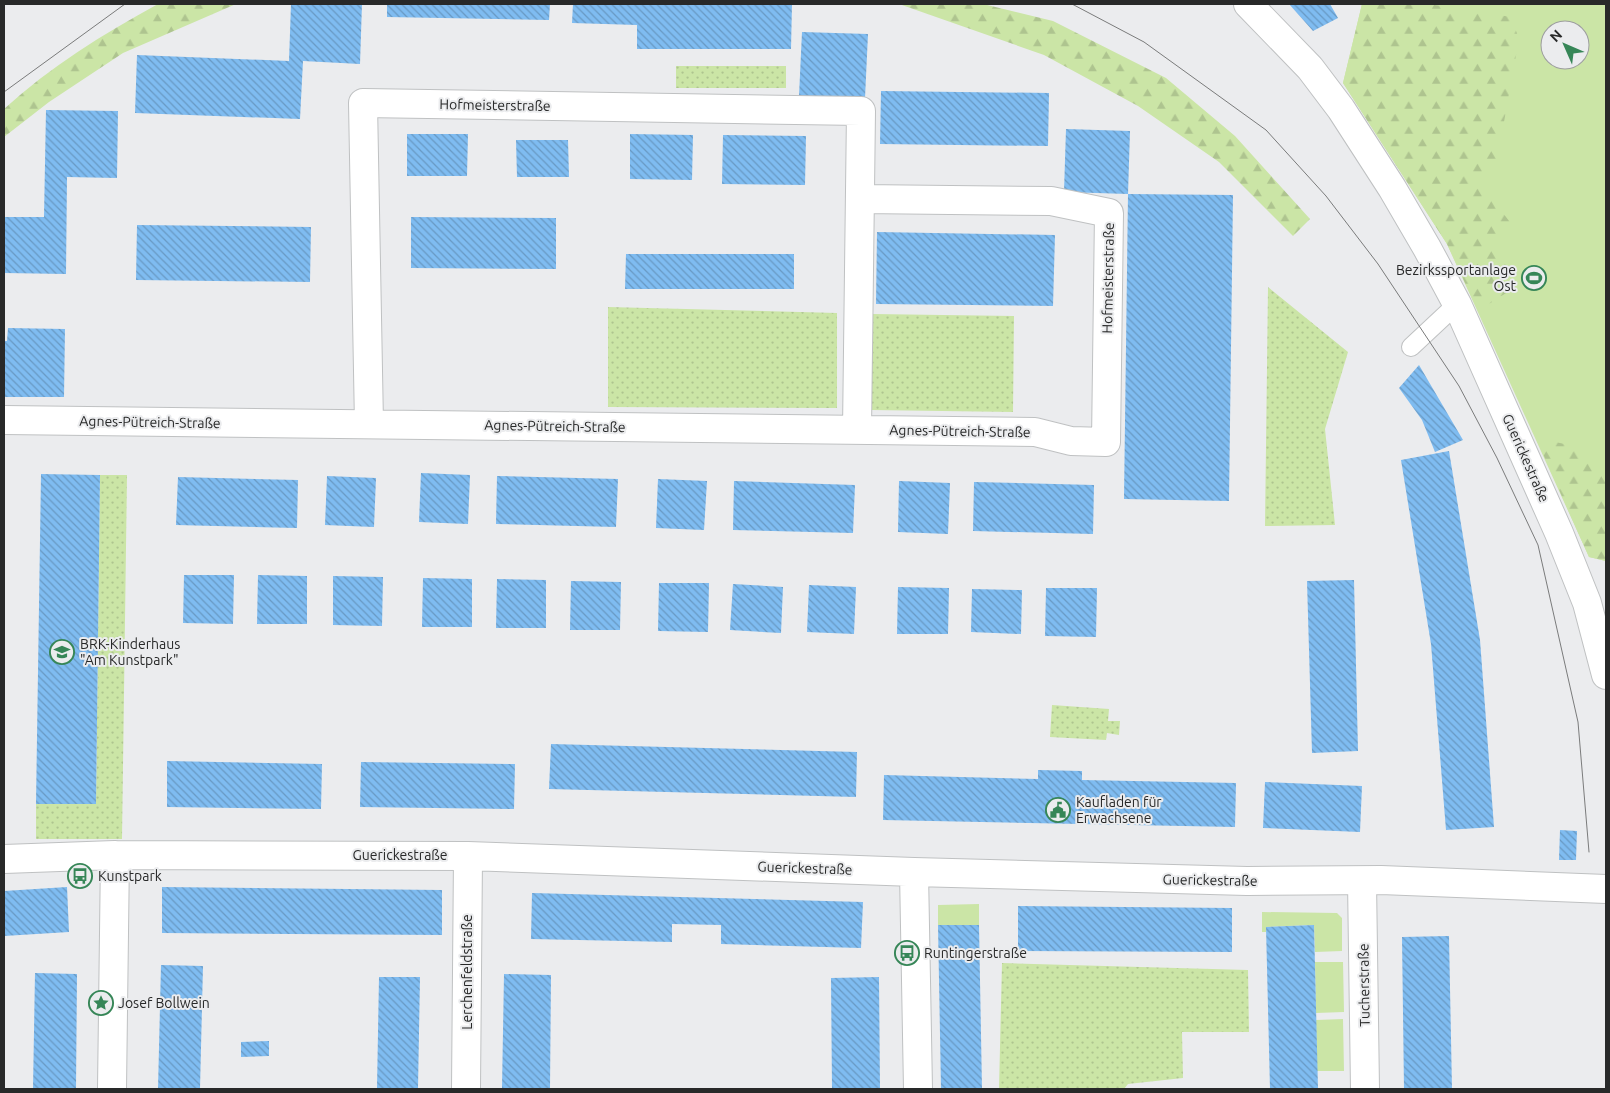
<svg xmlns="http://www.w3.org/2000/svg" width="1610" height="1093" viewBox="0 0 1610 1093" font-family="Ubuntu,sans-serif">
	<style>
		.grass { fill: #cbe5a6; fill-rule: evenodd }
		.forest { fill: url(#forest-firs) }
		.park { fill: url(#park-dots) }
		.building { fill: url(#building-back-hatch) }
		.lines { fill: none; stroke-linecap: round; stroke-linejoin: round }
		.lane-casing { stroke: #bfc1c2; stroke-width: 20 }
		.street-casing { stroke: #bfc1c2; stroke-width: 30 }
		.lane { stroke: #fff; stroke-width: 18 }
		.street { stroke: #fff; stroke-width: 28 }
		.tram { stroke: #7a7b7b; stroke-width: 1 }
		.labels { text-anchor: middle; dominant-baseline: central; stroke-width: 4; stroke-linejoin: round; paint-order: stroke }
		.street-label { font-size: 14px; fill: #282929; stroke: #ebecee }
		.poi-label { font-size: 14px; fill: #282929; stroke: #ebecee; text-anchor: start }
	</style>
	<defs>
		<pattern id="forest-firs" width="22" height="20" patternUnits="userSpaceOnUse" patternTransform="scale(1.25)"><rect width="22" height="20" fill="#cbe5a6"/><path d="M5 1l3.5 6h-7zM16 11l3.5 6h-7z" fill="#aec48f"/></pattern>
		<pattern id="park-dots" width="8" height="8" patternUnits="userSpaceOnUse" patternTransform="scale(1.25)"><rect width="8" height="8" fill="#cbe5a6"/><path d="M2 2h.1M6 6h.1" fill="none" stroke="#aec48f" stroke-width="1.8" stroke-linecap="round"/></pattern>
		<pattern id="building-back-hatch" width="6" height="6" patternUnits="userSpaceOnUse" patternTransform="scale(1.25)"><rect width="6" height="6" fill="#7fbcf1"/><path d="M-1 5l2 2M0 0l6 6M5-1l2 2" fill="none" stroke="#6899c3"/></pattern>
	</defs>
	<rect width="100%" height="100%" fill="#ebecee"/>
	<path class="grass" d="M1362,4H1606V561L1589,557L1447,244L1343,83ZM1550,30H1580V60H1550Z
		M979,904V925H938V905Z
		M1262,912L1337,913L1342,918V951L1315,952L1314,925L1266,927V932H1262Z
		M1315,962H1343L1344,1012L1316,1013Z
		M1343,1019L1344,1071H1317L1316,1020Z"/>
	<path class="forest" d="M158,4H236L123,53L49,102L4,137V109C50,67 103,34 158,4Z
		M899,4H983L1053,21L1166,78L1235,136L1310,219L1293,236L1219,162L1138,106L1044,55Z
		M1362,4H1428L1511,17L1519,39L1496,166L1482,188L1511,223L1496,247L1517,286L1478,311L1447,244L1343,83Z
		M1536,438L1579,447L1606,471V561L1589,557Z"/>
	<path class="park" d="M676,66H786V88H676Z
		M1268,287L1348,352L1325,429L1335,525L1265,526Z
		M608,307L837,313V408L608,407Z
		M873,314L1014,316L1013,412L871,410Z
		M100,475H127L122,839H36V804H96Z
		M1052,705L1109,709L1108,721H1120L1119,735L1107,733L1106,740L1050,737Z
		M1002,963L1248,970L1249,1032H1182L1183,1078L1128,1084L1124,1089H999Z"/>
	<path class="building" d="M291,4H362L360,64L303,61L300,119L135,113L137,55L289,61Z
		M387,4H550L549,20L387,17Z
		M573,4H792L791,49H637V25L572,23Z
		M1289,4H1330L1338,18L1313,31Z
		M802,32L868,34L865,98L799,96Z
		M881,91L1049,93L1048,146L880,144Z
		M46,110L118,111L117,178L67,177L66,274L4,273V217H44Z
		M1066,129L1130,131L1128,194L1064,192Z
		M407,134H468L467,176H407Z
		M630,134L693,135L692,180L630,179Z
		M723,135L806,136L805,185L722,184Z
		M516,140H568L569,177H517Z
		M1128,194L1233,195L1229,501L1124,499Z
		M411,217L556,218V269L411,268Z
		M137,225L311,227L310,282L136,280Z
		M877,232L1055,235L1053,306L876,304Z
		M626,254H794V289H625Z
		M8,328L65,329L64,397H4V341H7Z
		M1419,365L1463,440L1435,452L1422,420L1399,388Z
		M1449,451L1480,640L1494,827L1446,830L1431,644L1401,460Z
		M421,473L470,475L468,524L419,522Z
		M41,474L100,475L96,804H36Z
		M327,476L376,478L374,527L325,525Z
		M497,476L618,479L616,527L496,524Z
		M178,477L298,480L297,528L176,525Z
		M658,479L707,481L704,530L656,528Z
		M734,481L855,485L853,533L733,530Z
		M899,481L950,483L948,534L898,532Z
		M974,482L1094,485L1093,534L973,531Z
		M184,575H234L233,624L183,623Z
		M258,575L307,576V624H257Z
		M333,576L383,577L382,626L333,625Z
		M423,578L472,579V627H422Z
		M497,579L546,580V628H496Z
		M1354,580L1358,751L1312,753L1307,581Z
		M571,581L621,582L620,630H570Z
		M659,583H709L708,632L658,631Z
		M733,584L783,587L781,633L730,630Z
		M809,585L856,587L854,634L807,632Z
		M898,587L949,588L948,634H897Z
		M1046,588H1097L1096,637L1045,636Z
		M972,589L1022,590L1021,634L971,632Z
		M551,744L857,752L856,797L549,789Z
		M167,761L322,764L321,809L167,807Z
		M361,762L515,764L514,809L360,807Z
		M1038,770L1082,771V780L1236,783L1235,827L883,820L884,775L1038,779Z
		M1265,782L1362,786L1360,832L1263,828Z
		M1560,830L1577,831L1576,860H1559Z
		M67,887L69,932L4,936V891Z
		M162,887L442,890V935L162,933Z
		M532,893L863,902L861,948L721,944V925L672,924V942L531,939Z
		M1018,906L1232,908V952L1018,951Z
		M938,925H979L982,1089H941Z
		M1314,925L1318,1089H1270L1266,927Z
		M1449,936L1452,1089H1404L1402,937Z
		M161,965L203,966L200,1089H158Z
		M35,973L77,974L76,1089H33Z
		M504,974L551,975L550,1089H502Z
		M379,977H420L418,1088H377Z
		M879,977L880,1089H832L831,978Z
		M269,1041V1056L241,1057V1042Z"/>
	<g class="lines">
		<defs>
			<path id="lane" d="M1411,347L1457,304"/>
			<path id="street" d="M1248,4L1310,68L1341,109L1392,188L1427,248L1457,304L1559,533L1587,603L1606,675
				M4,420L1035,432L1071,441L1106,442L1109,213L1051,201L861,199
				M369,424L363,103L861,111L857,430
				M4,859L115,855L468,856L914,872L1247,881L1381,880L1606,889
				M914,872L918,1089
				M1362,881L1365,1089
				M112,1089L115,855
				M466,1089L468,856"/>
		</defs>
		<use href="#lane" class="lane-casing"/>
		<use href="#street" class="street-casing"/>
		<use href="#lane" class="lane"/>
		<use href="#street" class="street"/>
		<path class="tram" d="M1072,4L1144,42L1266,130L1326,196L1378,264L1459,386L1497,458L1538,545L1578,722L1589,852
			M4,92L125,4"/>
	</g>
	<defs>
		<symbol id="stadium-ring" viewBox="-11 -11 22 22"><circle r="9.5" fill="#ebecee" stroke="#368657" stroke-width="1.5"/><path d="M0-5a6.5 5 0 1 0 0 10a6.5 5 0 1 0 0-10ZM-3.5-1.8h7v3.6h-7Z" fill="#368657"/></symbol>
		<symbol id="school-ring" viewBox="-11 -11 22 22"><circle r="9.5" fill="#ebecee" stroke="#368657" stroke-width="1.5"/><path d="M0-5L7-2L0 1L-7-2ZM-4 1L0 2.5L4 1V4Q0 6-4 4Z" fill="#368657"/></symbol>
		<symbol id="civic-ring" viewBox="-11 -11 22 22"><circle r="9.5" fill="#ebecee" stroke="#368657" stroke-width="1.5"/><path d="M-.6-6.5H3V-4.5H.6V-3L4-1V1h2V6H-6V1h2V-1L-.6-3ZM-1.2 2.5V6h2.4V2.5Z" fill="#368657"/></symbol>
		<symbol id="bus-ring" viewBox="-11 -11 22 22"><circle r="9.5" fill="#ebecee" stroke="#368657" stroke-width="1.5"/><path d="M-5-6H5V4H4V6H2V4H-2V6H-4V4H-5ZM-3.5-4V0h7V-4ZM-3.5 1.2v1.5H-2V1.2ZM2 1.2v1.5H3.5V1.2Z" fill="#368657"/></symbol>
		<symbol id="sight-ring" viewBox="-11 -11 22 22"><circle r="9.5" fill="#ebecee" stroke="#368657" stroke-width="1.5"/><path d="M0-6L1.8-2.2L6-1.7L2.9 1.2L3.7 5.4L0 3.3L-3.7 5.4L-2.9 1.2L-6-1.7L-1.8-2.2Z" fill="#368657"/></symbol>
	</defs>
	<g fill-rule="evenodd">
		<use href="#stadium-ring" x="1520" y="264" width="28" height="28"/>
		<use href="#school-ring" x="48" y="638" width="28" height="28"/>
		<use href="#civic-ring" x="1044" y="796" width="28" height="28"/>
		<use href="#bus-ring" x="66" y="862" width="28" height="28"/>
		<use href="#bus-ring" x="893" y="939" width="28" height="28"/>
		<use href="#sight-ring" x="87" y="989" width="28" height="28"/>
	</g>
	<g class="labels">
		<g class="street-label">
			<text transform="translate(495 105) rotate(1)">Hofmeisterstraße</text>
			<text transform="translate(1108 278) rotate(-89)">Hofmeisterstraße</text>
			<text transform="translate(150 422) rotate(1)">Agnes-Pütreich-Straße</text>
			<text transform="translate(555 426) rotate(1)">Agnes-Pütreich-Straße</text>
			<text transform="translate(960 431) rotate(1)">Agnes-Pütreich-Straße</text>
			<text transform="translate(1526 458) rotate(66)">Guerickestraße</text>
			<text x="400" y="855">Guerickestraße</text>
			<text transform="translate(805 868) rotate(2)">Guerickestraße</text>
			<text transform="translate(1210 880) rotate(1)">Guerickestraße</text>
			<text transform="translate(467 972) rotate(-90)">Lerchenfeldstraße</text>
			<text transform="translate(1364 985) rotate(-91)">Tucherstraße</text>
		</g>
		<g class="poi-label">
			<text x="1516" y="270" text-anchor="end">Bezirkssportanlage<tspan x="1516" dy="16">Ost</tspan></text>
			<text x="80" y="644">BRK-Kinderhaus<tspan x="80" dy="16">"Am Kunstpark"</tspan></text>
			<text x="1076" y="802">Kaufladen für<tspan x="1076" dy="16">Erwachsene</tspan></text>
			<text x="98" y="876">Kunstpark</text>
			<text x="924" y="953">Runtingerstraße</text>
			<text x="118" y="1003">Josef Bollwein</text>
		</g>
	</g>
	<rect width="1610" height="1093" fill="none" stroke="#282929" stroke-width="10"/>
	<g transform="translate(1565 45) rotate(315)"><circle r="24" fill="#ebecee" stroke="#9d9e9f"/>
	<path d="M0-4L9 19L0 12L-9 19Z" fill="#368657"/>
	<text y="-8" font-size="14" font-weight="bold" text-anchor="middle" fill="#282929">N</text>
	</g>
</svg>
